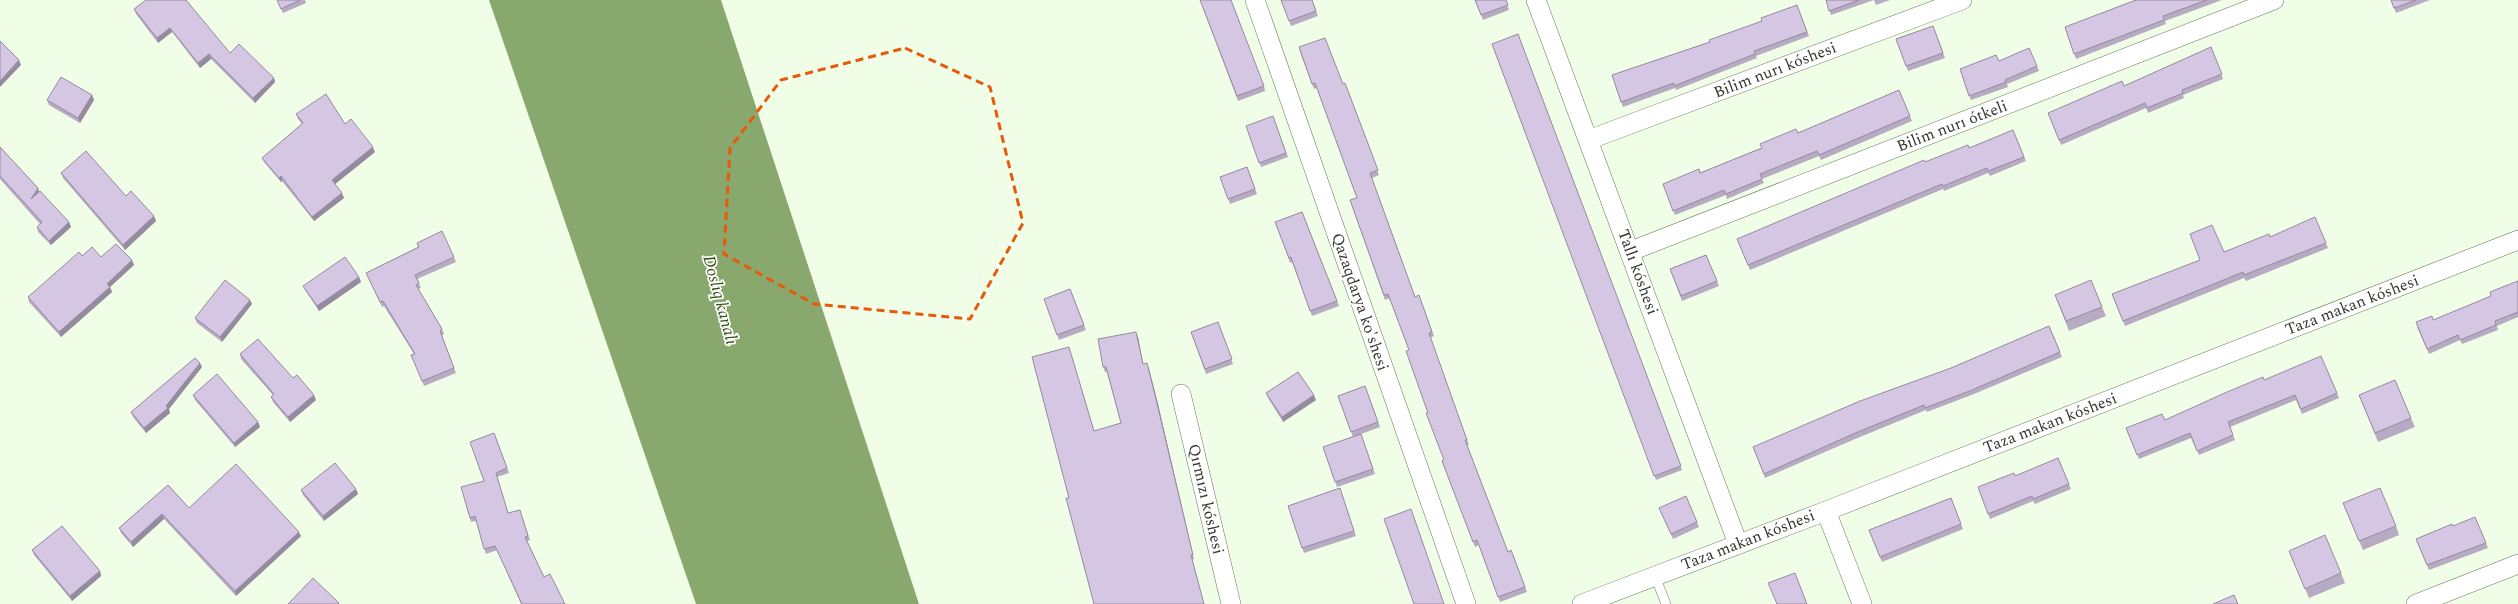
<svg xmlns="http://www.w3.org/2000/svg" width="2518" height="604" viewBox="0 0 2518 604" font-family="Spectral,serif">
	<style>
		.water { fill: #88a86e }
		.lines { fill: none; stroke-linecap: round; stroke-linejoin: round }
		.lane-casing { stroke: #65745a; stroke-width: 10 }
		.street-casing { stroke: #65745a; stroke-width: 20 }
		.lane { stroke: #fff; stroke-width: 9 }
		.street { stroke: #fff; stroke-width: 19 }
		.wall { fill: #b7aac3 }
		.shaded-wall { fill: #958b9f }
		.building { fill: #d5c6e3; stroke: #958b9f }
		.marked { fill: none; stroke: #e8590c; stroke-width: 3; stroke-dasharray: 8 5; stroke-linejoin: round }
		.labels { text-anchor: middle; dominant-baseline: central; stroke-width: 3.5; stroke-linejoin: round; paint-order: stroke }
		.street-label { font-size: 16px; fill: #31382d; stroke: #fff }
		.water-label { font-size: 17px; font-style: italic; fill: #304e10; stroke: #fff }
	</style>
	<rect width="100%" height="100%" fill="#f0fee7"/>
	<path class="water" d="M489,0H721L919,604H696Z"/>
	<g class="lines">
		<defs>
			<path id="lane" d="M1655,576L1666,604"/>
			<path id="street" d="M1255,0L1466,604
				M1536,0L1738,544
				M1588,140L1962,0
				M1631,251L2274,0
				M1181,394L1231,604
				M1826,511L1862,604
				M1582,604L1826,511L2518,240
				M2416,604L2518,564"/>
		</defs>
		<use href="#lane" class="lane-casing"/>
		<use href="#street" class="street-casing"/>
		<use href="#lane" class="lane"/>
		<use href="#street" class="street"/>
	</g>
	<path class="wall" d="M277,0H305L306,3L283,13Z
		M1200,0L1264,86L1265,91L1238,101Z
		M1281,0H1312L1318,16L1291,26Z
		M1475,0H1506L1509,10L1483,20Z
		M1826,0H1874L1831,15Z
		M1874,0H1890L1876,5Z
		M2136,0H2222L2165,21L2166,24L2076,59L2065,27Z
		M2391,0H2430L2396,13Z
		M1797,5L1809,36L1756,56L1757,58L1676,90L1675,88L1623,107L1612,75L1710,42L1762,21Z
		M134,9L230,53L274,78L275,82L255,103L211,59L200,68L172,32L158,43L136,14Z
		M1933,26L1945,58L1908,71L1896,39Z
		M1518,34L1682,470L1656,480L1492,44Z
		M2211,47L2223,79L2183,95L2184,98L2148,113L2146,108L2061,145L2048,113L2124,86Z
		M1300,52L1343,84L1345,83L1379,175L1372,178L1415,297L1419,295L1434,336L1430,338L1469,445H1467L1508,552L1511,550L1527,592L1500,602L1479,545L1475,547L1442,461L1444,460L1409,350L1390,298L1385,300L1350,200L1357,198L1317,88L1314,89Z
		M1999,61L2037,66L2039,71L2007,84L2008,87L1971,100L1960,69Z
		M1899,90L1912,121L1821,160L1819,156L1762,179L1764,183L1727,199L1726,195L1675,215L1663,184L1700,173L1798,133Z
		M92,95L94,100L80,123L49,105L47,100Z
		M296,114L345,124L375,152L335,184L344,198L314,221L282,181L281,182L264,162L262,158L302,124L298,119Z
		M1273,116L1288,157L1261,167L1248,131Z
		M2013,130L2026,161L1990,176L1988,173L1944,191L1943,189L1750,270L1737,239L1925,162L1969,148Z
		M0,147L38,188L39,192L69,222L71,227L51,245L38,232L37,227L40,224L0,179Z
		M1247,167L1257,194L1230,204L1220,177Z
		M61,173L126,196L154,216L156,221L125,250L63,178Z
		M1302,212L1339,306L1312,316L1292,262L1290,263L1277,226Z
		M2270,237L2326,243L2328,248L2246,281L2244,278L2125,326L2112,294L2224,252Z
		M417,243L454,257L456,262L417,279L421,288L418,289L442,329L444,334L442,336L456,373L424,386L411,355L414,354L384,306L382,307L366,273L418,247Z
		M1706,255L1719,286L1682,301L1670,269Z
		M82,256L101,257L134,265L110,287L112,292L61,337L29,302L28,297Z
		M359,277L361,282L319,311L305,290L303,286Z
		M2518,281V317L2497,326L2498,330L2462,344L2460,340L2429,354L2417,327L2433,320L2491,296Z
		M1070,289L1086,330L1059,340L1044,299Z
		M2055,295L2102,307L2106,316L2069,331Z
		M252,304L222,342L197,323L195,318Z
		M1218,322L1233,364L1206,374L1191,332Z
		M2049,326L2062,357L1974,394L1927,412L1926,410L1855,439L1765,478L1753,447L1951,368Z
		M1138,337L1143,364L1149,368L1157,400L1194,559L1192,560L1204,604H1094L1069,498V347L1094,431L1121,423L1107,372H1105L1103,367Z
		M240,354L293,378L316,400L290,422L273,402L271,397L273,395L241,359Z
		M202,367L169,409L170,413L146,433L133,417L131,412Z
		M2264,380L2337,393L2339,398L2302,414L2296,400L2230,427L2235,440L2199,455L2191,438L2139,459L2126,428L2165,420Z
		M1365,386L1380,427L1361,434L1375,474L1337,487L1323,447L1353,437L1338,396Z
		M1266,393L1316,400L1283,422L1268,398Z
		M193,395L258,422L260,427L235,447L195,400Z
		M2359,395L2411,418L2415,427L2378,442Z
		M494,433L509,473L497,477L508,513L520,510L530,540L527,541L544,577L565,604H521L497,550L486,554L476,521L471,522L470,518L484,481Z
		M2058,458L2071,489L2035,504L2033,501L1990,519L1978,487L2015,476Z
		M168,485L189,508L301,536L236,596L164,519L133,547L121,533L119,528Z
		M1340,488L1356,536L1304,553L1288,506Z
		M301,490L358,494L324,521L303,495Z
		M1951,498L1963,529L1882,562L1869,530Z
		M2343,503L2396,526L2399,535L2363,550Z
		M1659,508L1697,522L1699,527L1673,539Z
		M2453,526L2486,543L2488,548L2429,570L2416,539Z
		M32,550L100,571L101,576L72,601L34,555Z
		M2289,551L2341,573L2345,583L2309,598Z"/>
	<path class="shaded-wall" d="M170,28L172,32L158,43L157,38Z
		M209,54L211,59L200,68L198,63Z
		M19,60L21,65L0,87V81Z
		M274,78L275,82L255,103L253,98Z
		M92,95L94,100L80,123L78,118Z
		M373,147L375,152L334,185L332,180Z
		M281,176L282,181L281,182L279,178Z
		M38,188L39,193L31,199Z
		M342,193L344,198L314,221L312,217Z
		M154,216L156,221L125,250L123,245Z
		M69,222L71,227L51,245L49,241Z
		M132,260L134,265L110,287L112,292L61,337L59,332Z
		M359,277L361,282L319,311L317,306Z
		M250,300L252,304L222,342L220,337Z
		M1136,332L1138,337L1144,369L1143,364Z
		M200,363L202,367L169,409L170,413L146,433L144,428L166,406Z
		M1147,363L1157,400L1194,559L1193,555Z
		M314,395L316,400L290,422L288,417Z
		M1314,395L1316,400L1283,422L1282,417Z
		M258,422L260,427L235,447L234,443Z
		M356,489L358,494L324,521L323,516Z
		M162,514L164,519L133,547L131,542Z
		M299,532L301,536L236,596L235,591Z
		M100,571L101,576L72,601L70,596Z"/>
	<path class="building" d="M146,0H186L230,53L239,44L274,78L253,98L209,54L198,63L170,28L157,38L134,9Z
		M277,0H300L281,9Z
		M1200,0H1231L1264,86L1237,96Z
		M1281,0H1312L1316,11L1289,21Z
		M1475,0H1506L1508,5L1481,15Z
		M1826,0H1859L1829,11Z
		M2136,0H2207L2163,16L2164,20L2074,54L2065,27Z
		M2391,0H2416L2394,8Z
		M1797,5L1807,32L1754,51L1755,54L1674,86V83L1621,102L1612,75L1710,42L1709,40L1762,21L1761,18Z
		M1933,26L1943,53L1906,66L1896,39Z
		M1518,34L1681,466L1654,476L1492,44Z
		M1325,38L1343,84L1345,83L1378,170L1370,173L1415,297L1419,295L1432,332L1429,333L1467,440H1465L1508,552L1511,550L1525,587L1498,597L1477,540L1473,542L1442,461L1444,460L1426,413H1428L1406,351L1409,350L1388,294L1384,295L1350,200L1357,198L1315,83L1312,84L1299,47Z
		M0,41L19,60L0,81Z
		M2211,47L2222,74L2182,90L2183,93L2147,108L2145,103L2059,140L2048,113L2122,81L2124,86Z
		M2029,48L2037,66L2005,80L2006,82L1969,96L1960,69L1996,55L1999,61Z
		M61,77L92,95L78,118L47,100Z
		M1899,90L1910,116L1819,155L1817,151L1760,174L1762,179L1726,194L1724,190L1673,211L1663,184L1699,169L1700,173L1762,148L1760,144L1796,129L1798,133Z
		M326,94L345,124L351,119L373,147L332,180L342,193L312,217L281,176L279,178L262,158L303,123L296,114Z
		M1273,116L1286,153L1259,163L1246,126Z
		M2013,130L2024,157L1988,171L1987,168L1943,186L1942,184L1748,265L1737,239L1924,160L1925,162L1968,145L1969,148Z
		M0,147L38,188L31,199L40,191L69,222L49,241L37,227L42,222L0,176Z
		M86,151L126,196L131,191L154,216L123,245L61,173Z
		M1247,167L1255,189L1228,199L1220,177Z
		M1302,212L1337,301L1310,311L1291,257L1289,258L1275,222Z
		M2315,217L2326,243L2244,275L2243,272L2123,321L2112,294L2200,260L2190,234L2212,225L2224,252L2269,234L2270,237Z
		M442,231L454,257L415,275L419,283L416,285L442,329L440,331L454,368L422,381L411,355L415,354L383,301L380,302L366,273L419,247L417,243Z
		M116,244L132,260L107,284L110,287L59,332L28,297L79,252L82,256L92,247L101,257Z
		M1706,255L1717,281L1681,296L1670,269Z
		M345,257L359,277L317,306L303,286Z
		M225,280L250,300L220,337L195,318Z
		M2091,280L2102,307L2066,321L2055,295Z
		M2518,281V312L2495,321L2496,325L2460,340L2458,335L2427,349L2416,322L2432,316L2433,320L2491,296L2490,292Z
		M1070,289L1084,325L1057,335L1044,299Z
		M1218,322L1232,359L1205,369L1191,332Z
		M2049,326L2060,352L1972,390L1925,408L1924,405L1853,434L1764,474L1753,447L1860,401L1951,368Z
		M1136,332L1143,364L1147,363L1155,395L1193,555H1191L1204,604H1094L1066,498H1069L1032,357L1069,347L1094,431L1121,423L1106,367H1103L1098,339Z
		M258,339L293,378L297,375L314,395L288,417L271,397L274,394L240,354Z
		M2321,356L2337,393L2301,409L2295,395L2228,422L2233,435L2197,451L2190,433L2137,455L2126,428L2162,414L2165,420L2227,392L2263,377L2264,380Z
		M195,358L200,363L166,406L168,408L144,428L131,412Z
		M1298,372L1314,395L1282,417L1266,393Z
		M217,374L258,422L234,443L193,395Z
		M2395,380L2411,418L2375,433L2359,395Z
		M1365,386L1378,422L1351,432L1338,396Z
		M494,433L507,468L496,473L508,513L520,510L528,536L525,537L544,577L550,574L565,604H522L495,546L484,549L475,516L470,518L461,487L484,481L470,442Z
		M1361,434L1373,469L1335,482L1323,447Z
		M2058,458L2069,484L2033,499L2032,496L1988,514L1978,487L2014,473L2015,476Z
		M335,463L356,489L323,516L301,490Z
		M236,464L299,532L235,591L162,514L131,542L119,528L168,485L189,508Z
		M1340,488L1354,531L1302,548L1288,506Z
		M2380,488L2396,526L2359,541L2343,503Z
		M1686,496L1697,522L1671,534L1659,508Z
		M1951,498L1961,524L1880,557L1869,530Z
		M1411,509L1444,604H1414L1384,519Z
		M2475,517L2486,543L2427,565L2416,539L2452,524L2453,526Z
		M62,526L100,571L70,596L32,550Z
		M2325,535L2341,573L2305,589L2289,551Z
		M1795,573L1807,604H1777L1768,583Z
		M313,578L339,603L338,604H288Z
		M2234,595L2238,604H2213Z"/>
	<path class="marked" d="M905,48L990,87L1023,223L970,319L814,304L724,254L730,148L781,80Z"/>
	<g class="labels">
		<g class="street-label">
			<text transform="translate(1775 70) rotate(-21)">Bilim nurı kóshesi</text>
			<text transform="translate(1952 126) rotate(-21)">Bilim nurı ótkeli</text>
			<text transform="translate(1638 272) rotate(70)">Tallı kóshesi</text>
			<text transform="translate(1360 302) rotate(71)">Qazaqdarya ko'shesi</text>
			<text transform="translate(2352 305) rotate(-21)">Taza makan kóshesi</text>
			<text transform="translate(2050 423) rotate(-21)">Taza makan kóshesi</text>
			<text transform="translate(1206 499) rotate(77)">Qırmızı kóshesi</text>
			<text transform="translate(1748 540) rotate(-21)">Taza makan kóshesi</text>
		</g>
		<g class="water-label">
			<text transform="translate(720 300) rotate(75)">Doslıq kanalı</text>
		</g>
	</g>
</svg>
